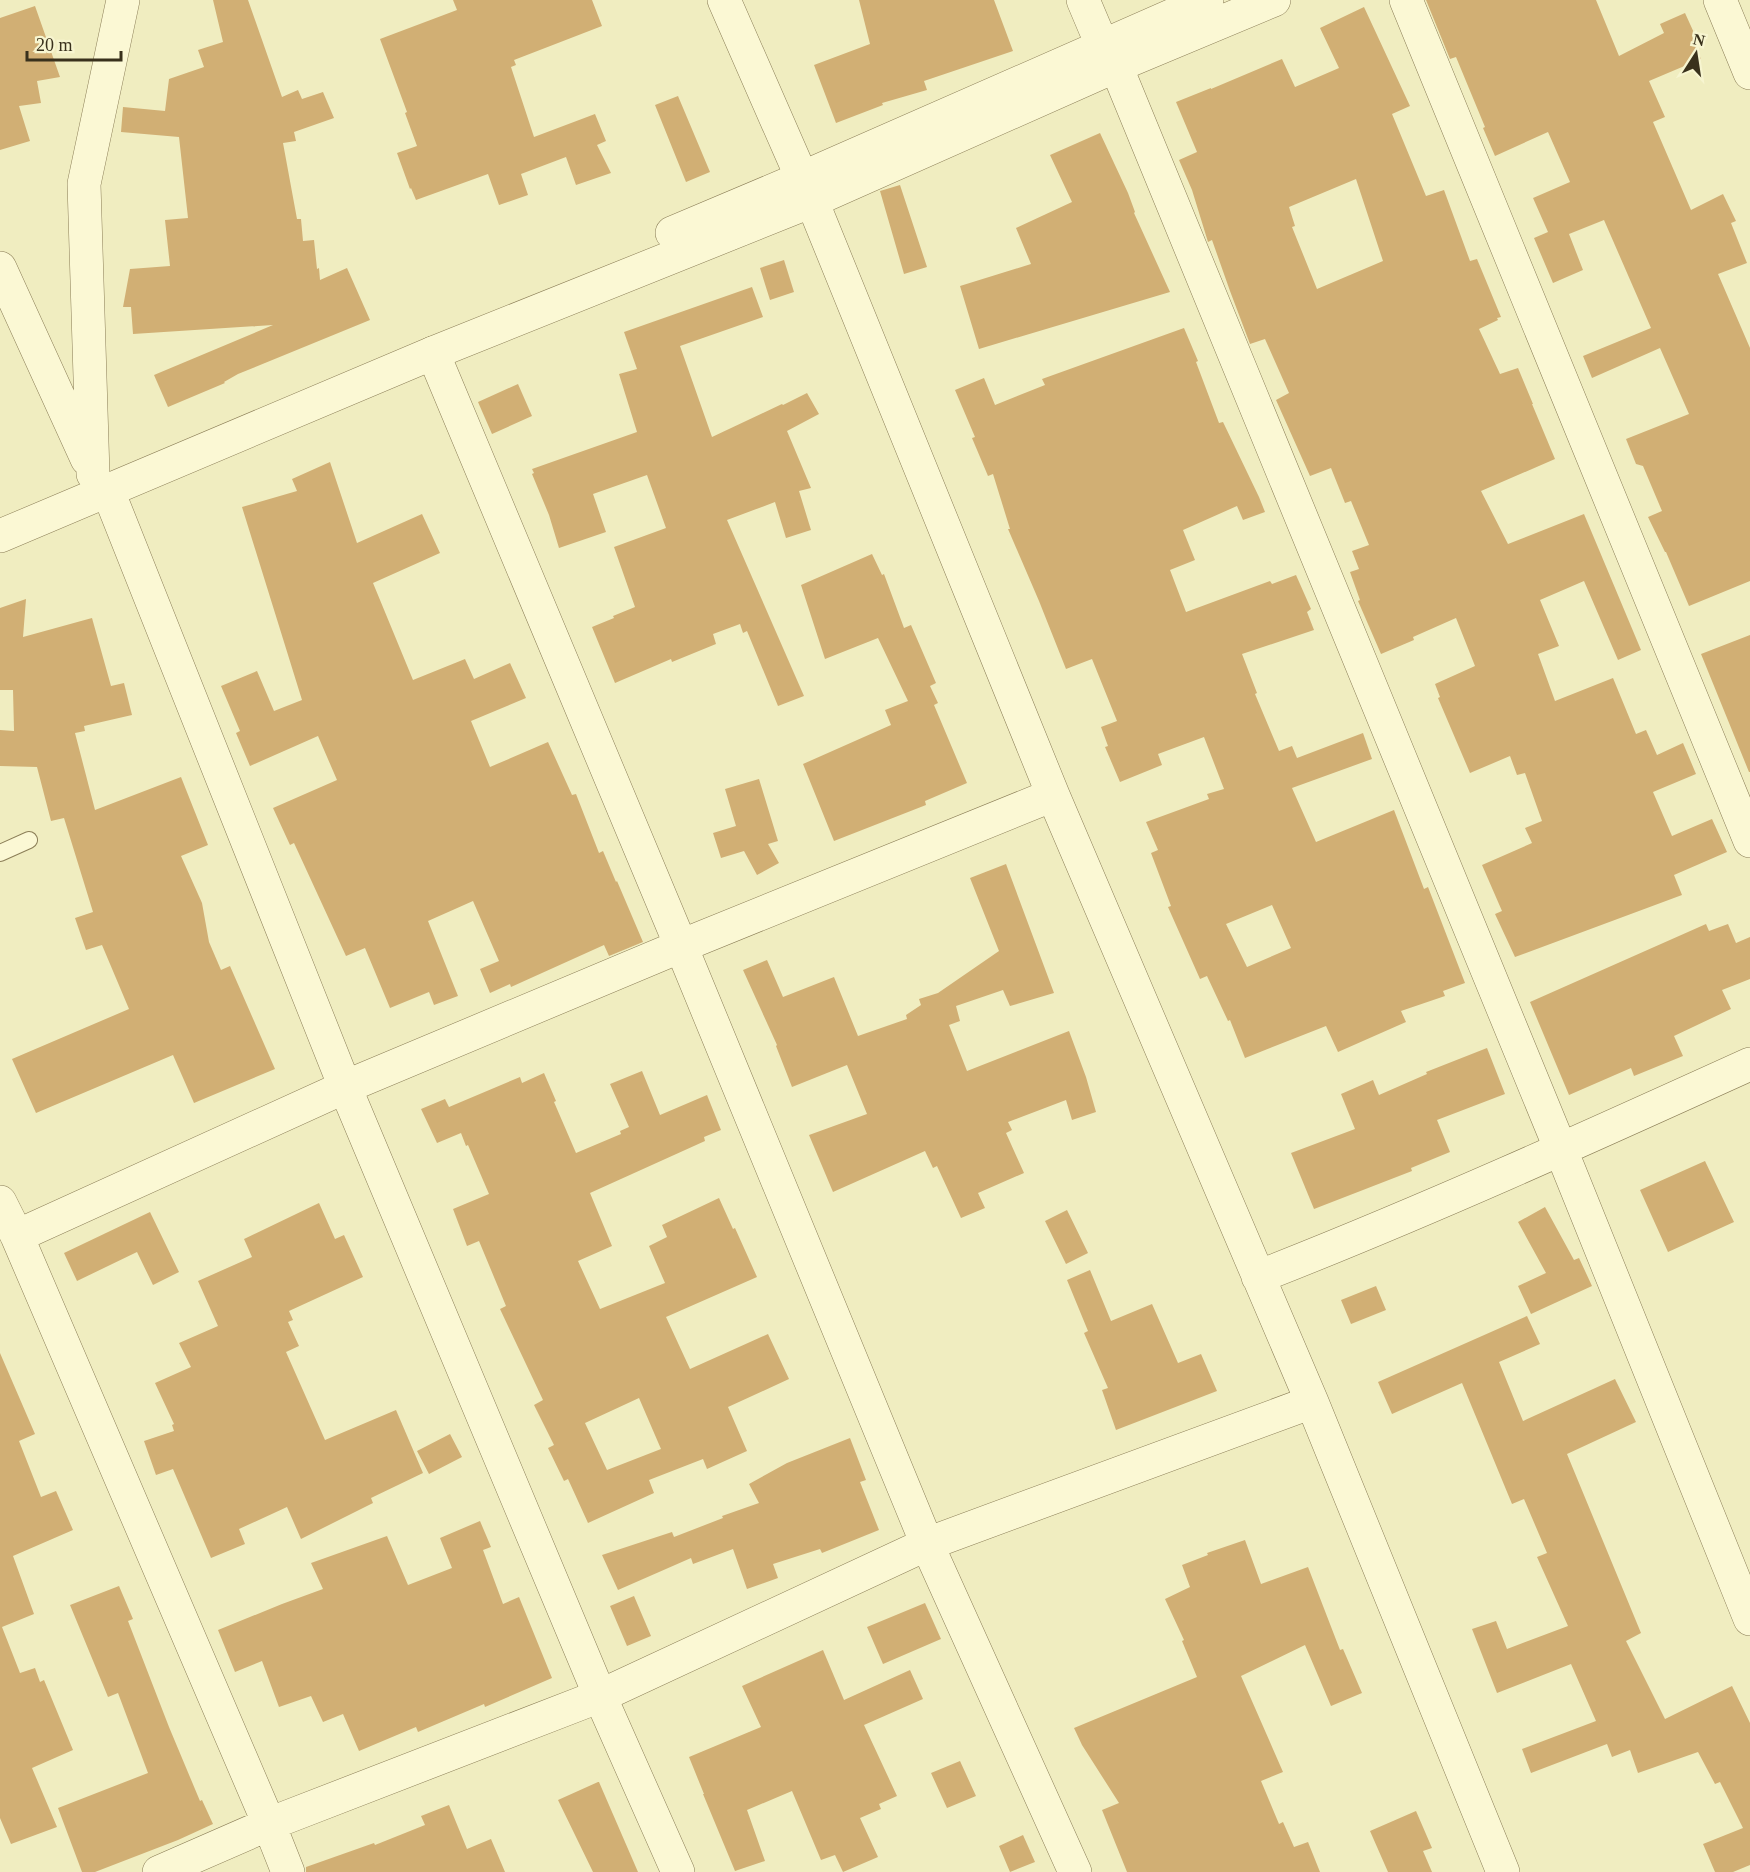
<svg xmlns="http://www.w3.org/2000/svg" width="1750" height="1872" viewBox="0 0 1750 1872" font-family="Georgia,serif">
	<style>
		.building { fill: #d1af74; fill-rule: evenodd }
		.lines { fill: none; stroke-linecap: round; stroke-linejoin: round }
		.service-casing { stroke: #8b7e57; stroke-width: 18 }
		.minor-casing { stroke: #8b7e57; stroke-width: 34 }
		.tertiary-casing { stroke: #8b7e57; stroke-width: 34 }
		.service { stroke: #fbf8d4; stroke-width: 16 }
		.minor { stroke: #fbf8d4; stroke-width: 33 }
		.tertiary { stroke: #fbf8d4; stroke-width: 33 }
	</style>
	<rect width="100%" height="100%" fill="#f0edc0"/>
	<path class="building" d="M213,0H248L282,97L298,90L302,99L323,92L334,118L294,132L296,141L283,143L297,219H301L303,241L314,240L317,269L319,268L320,280L347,268L370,320L238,374L224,382L225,383L168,407L154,375L273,325L133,334L131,307H123L130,269L170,266L165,220L188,218L179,137L121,132L123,107L165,111L169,79L204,67L198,50L223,42Z
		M453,0H592L602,26L514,60L516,65L511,67L534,137L595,114L606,141L597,145L611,173L576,185L566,157L521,174L528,195L499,205L488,174L416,200L411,188L410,189L397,153L417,146L405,113L407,112L380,39L457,10Z
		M859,0H994L1013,51L924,81L927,90L882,103L883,105L836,123L814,65L870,44Z
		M1426,0H1596L1619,56L1664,33L1660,24L1685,13L1695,35L1692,36L1701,59L1649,81L1665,117L1653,122L1691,210L1723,194L1736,221L1731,223L1747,263L1718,274L1750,348V581L1689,606L1666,552H1665L1648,517L1662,511L1643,466L1636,464L1626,439L1689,414L1660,348L1592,378L1583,356L1651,328L1604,220L1569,234L1583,270L1553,283L1534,238L1548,232L1533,198L1570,182L1548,132L1495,156L1483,128L1485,127L1456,57L1450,59Z
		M35,6L60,77L37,81L41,103L19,106L30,141L0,150V18Z
		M1364,7L1410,106L1392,114L1426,196L1444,190L1470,261L1477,259L1501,317L1497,318L1498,320L1479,329L1500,374L1518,368L1533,404H1532L1555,459L1481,491L1508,544L1584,514L1641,650L1618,660L1584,581L1540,600L1559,646L1538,654L1555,701L1613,678L1636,734L1646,730L1657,755L1683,743L1696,774L1653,792L1672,836L1712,819L1727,852L1674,875L1682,895L1515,957L1495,914L1502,911L1482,865L1532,843L1525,828L1542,821L1525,773L1517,775L1510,756L1470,773L1438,698L1440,697L1435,684L1475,666L1456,618L1413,637L1414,640L1381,654L1358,601L1360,600L1350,572L1359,569L1352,551L1369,545L1351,501L1345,503L1331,468L1310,476L1276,400L1289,393L1265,339L1250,344L1230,291L1212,240L1208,242L1192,190L1179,160L1197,152L1176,102L1211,88V89L1282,59L1295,87L1339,68L1320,28ZM1356,179L1383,261L1317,289L1292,227L1295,226L1289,207Z
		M678,96L710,172L686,182L655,105Z
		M1100,133L1128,193L1135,212L1134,213L1170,292L979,349L960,286L1031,264L1016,228L1072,202L1050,155Z
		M900,185L927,267L904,274L880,191Z
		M784,260L794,292L770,300L760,268Z
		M752,287L763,317L680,346L712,437L782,404L783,405L807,393L819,414L787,431L811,488L799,491L811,530L786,538L775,502L727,520L804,696L778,706L747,631L743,633L740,624L713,634L716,644L672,662L671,659L615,683L592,627L614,618L613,616L635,607L614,547L666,528L647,475L593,494L606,532L559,548L549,515L532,474L534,473L532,469L637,432L619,374L637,369L624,332Z
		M1184,328L1198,361L1196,362L1219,423L1223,422L1259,497L1265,512L1243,520L1237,506L1183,530L1195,560L1170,570L1186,612L1270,581L1272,584L1296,575L1311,609L1307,612L1314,630L1242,654L1257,693L1255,694L1279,751L1292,746L1297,758L1363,733L1372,759L1292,788L1316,842L1394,810L1424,889L1428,887L1465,983L1443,991L1445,996L1401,1011L1406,1022L1338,1052L1326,1026L1245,1058L1230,1020L1228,1021L1207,976L1200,979L1168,907L1171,906L1151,853L1158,850L1146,822L1209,799L1207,794L1224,789L1204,737L1158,754L1162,765L1120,782L1105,747L1108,746L1101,727L1117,721L1092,659L1066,669L1039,601L1008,529H1010L993,474L988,476L972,438L975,437L955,390L984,378L995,405L1045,385L1042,379ZM1272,905L1291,948L1247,967L1226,924Z
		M518,384L532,416L492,434L478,402Z
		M330,462L357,543L422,514L440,553L373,583L413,680L465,659L474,679L510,663L526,698L471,721L490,767L548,742L572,795L576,794L599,853L603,851L616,882L617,881L643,942L609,956L604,945L511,987L510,984L490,993L480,969L499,961L473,901L428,921L458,996L434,1005L429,992L390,1008L365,948L346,956L294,843L290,845L273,808L337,780L318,736L250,766L236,733L240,731L221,686L257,671L274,711L302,700L242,507L297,491L292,479Z
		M872,554L882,575L884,574L904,628L911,625L936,683L930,686L938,703L934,705L967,783L925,801L926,805L834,841L803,764L891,725L885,710L908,701L878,638L825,659L801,585Z
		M26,599L23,637L92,618L111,686L124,683L132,715L84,726L85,731L75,733L95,810L181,777L208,845L181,856L202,903L209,942L221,970L230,966L275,1069L194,1103L173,1055L36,1113L12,1059L129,1009L102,945L86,950L75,918L93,912L64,818L51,821L37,767L0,766V730L14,731L13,690H0V608Z
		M1750,635V772H1749L1701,654Z
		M759,779L778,841L768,844L779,863L757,875L744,851L721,858L713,833L736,826L725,789Z
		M1006,864L1054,993L1010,1006L1003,990L956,1006L960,1021L949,1025L967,1071L1069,1031L1086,1077L1096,1112L1072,1120L1066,1100L1008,1122L1012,1130L1006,1133L1024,1173L978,1193L985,1208L961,1218L937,1166L933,1168L925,1151L833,1192L809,1135L867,1114L847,1065L792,1087L776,1046L777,1045L743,970L767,960L783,997L834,977L858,1036L907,1019L906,1015L921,1005L919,999L938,993L999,951L970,878Z
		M1706,924L1709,931L1728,924L1736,943L1750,937V979L1722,990L1731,1009L1674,1036L1683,1056L1634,1076L1631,1068L1569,1095L1530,1002Z
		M1487,1048L1505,1094L1437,1120L1450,1152L1411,1168L1412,1171L1314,1209L1291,1153L1355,1129L1341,1094L1373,1080L1379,1095L1427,1074L1426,1072Z
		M642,1071L660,1115L707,1095L721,1130L704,1137L705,1141L590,1193L612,1246L578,1261L600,1309L665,1283L649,1246L667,1237L662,1225L719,1198L733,1229L735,1228L757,1277L666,1317L690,1369L768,1334L789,1379L728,1407L747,1451L707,1469L703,1459L649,1480L654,1493L588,1523L568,1479L564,1481L548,1448L554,1445L534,1405L543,1400L500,1309L506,1306L479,1241L467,1246L453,1209L489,1194L468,1145L466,1146L461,1133L437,1143L421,1109L445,1099L449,1107L520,1077L522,1083L544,1073L556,1101L554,1102L576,1153L621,1134L620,1131L629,1127L610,1084ZM639,1398L661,1449L607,1470L585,1423Z
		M1705,1161L1734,1222L1668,1252L1640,1190Z
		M319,1203L335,1239L344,1235L363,1277L289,1311L293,1320L288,1322L299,1346L286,1352L325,1440L396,1410L423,1473L371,1498L373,1503L301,1539L287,1507L239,1529L245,1544L211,1558L173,1469L156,1475L144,1441L174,1431L172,1425L174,1424L155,1383L191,1367L179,1343L218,1326L198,1281L252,1257L244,1239Z
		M1545,1207L1574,1260L1579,1258L1592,1286L1531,1314L1518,1286L1546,1273L1518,1222Z
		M1067,1210L1088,1253L1066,1264L1045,1221Z
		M150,1212L179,1272L153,1285L137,1252L77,1281L64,1253Z
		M1090,1270L1111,1321L1152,1304L1178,1363L1201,1354L1217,1391L1116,1430L1102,1390L1108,1388L1084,1333L1088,1331L1067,1280Z
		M1376,1286L1386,1310L1351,1324L1341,1300Z
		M1527,1316L1540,1344L1499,1362L1523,1421L1615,1379L1636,1422L1567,1454L1641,1633L1626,1641L1665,1719L1732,1686L1750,1723V1865L1733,1872H1715L1703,1844L1743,1828L1720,1782L1715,1784L1698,1752L1638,1773L1630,1750L1612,1757L1607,1744L1531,1773L1522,1749L1596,1721L1571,1664L1497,1693L1472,1629L1496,1621L1507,1649L1568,1626L1537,1557L1547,1553L1524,1499L1512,1504L1462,1383L1392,1414L1378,1382Z
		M0,1353L35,1434L19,1441L41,1497L56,1491L73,1530L13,1556L34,1614L2,1627L20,1673L35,1668L40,1682L44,1680L73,1750L32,1768L57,1827L11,1844L0,1818Z
		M450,1434L462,1457L429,1474L417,1451Z
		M850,1438L866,1480L860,1482L879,1530L822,1553L820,1549L773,1564L778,1578L747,1589L733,1549L693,1564L691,1558L618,1590L602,1555L672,1532L674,1537L723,1518L722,1516L759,1503L749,1484L787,1463Z
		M480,1521L491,1547L483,1550L503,1604L519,1597L552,1678L485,1707L484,1704L418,1732L416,1727L359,1751L343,1714L323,1722L311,1696L279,1707L262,1661L235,1672L218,1630L282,1604L323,1589L311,1563L387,1536L408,1585L452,1568L440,1538Z
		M1245,1540L1261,1584L1308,1567L1340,1650L1343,1649L1362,1693L1331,1706L1305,1645L1241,1676L1283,1772L1261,1781L1279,1824L1283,1822L1294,1847L1308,1842L1320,1872H1127L1102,1810L1119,1803L1082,1745L1074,1728L1197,1677L1182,1641L1184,1640L1165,1599L1190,1587L1182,1565L1208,1555L1207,1553Z
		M119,1586L133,1619L128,1621L169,1727L200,1801L202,1800L213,1824L178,1840L95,1872H82L58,1808L148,1773L118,1693L108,1697L70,1605Z
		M634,1596L651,1636L627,1646L610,1606Z
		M925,1603L941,1639L883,1664L867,1627Z
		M823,1650L844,1700L910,1670L923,1699L864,1725L897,1796L879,1804L881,1809L860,1818L878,1857L843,1872L835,1855L821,1860L792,1791L747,1810L765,1861L735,1871L703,1794H704L689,1757L761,1727L742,1686Z
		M960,1761L976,1796L947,1808L931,1773Z
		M598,1782H599L638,1872H593L558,1800Z
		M449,1805L467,1849L491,1839L505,1872H306V1867L374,1843L375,1845L425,1825L421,1816Z
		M1416,1811L1432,1848L1423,1851L1432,1872H1388L1370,1831Z
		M1023,1835L1035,1862L1010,1872L999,1846Z"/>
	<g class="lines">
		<defs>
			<path id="service" d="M0,853L29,840"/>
			<path id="minor" d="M724,0L802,178
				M1083,0L1102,45
				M1406,0L1750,841
				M1720,0L1750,73
				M1116,66L1561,1150L1750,1619
				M812,201L1053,795L1312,1402L1503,1872
				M0,268L87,459
				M433,353L681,946L927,1544L1075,1872
				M93,474L84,184L123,0
				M108,491L345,1087L600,1696L678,1872
				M0,1202L17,1236L269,1824L288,1872
				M17,1236L345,1087L681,946L1053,795
				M1258,1277C1424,1212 1587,1138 1750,1064
				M159,1872L269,1824L600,1696L927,1544L1312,1402"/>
			<path id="tertiary" d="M672,233L802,178L1207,0
				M0,536L433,353L812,201L1116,66L1274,0"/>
		</defs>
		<use href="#service" class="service-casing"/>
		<use href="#minor" class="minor-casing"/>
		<use href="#tertiary" class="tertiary-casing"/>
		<use href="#service" class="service"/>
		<use href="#minor" class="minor"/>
		<use href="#tertiary" class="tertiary"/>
	</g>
	<g transform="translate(1696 54) rotate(12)" stroke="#f7f5d0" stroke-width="4.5" paint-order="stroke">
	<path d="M0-4.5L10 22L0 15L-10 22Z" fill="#39311c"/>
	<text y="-9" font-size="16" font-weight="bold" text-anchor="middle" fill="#39311c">N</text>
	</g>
	<path d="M27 51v9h94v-9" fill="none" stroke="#39311c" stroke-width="3"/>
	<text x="36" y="51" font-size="18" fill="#39311c" stroke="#f7f5d0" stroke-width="4.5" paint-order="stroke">20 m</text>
</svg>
